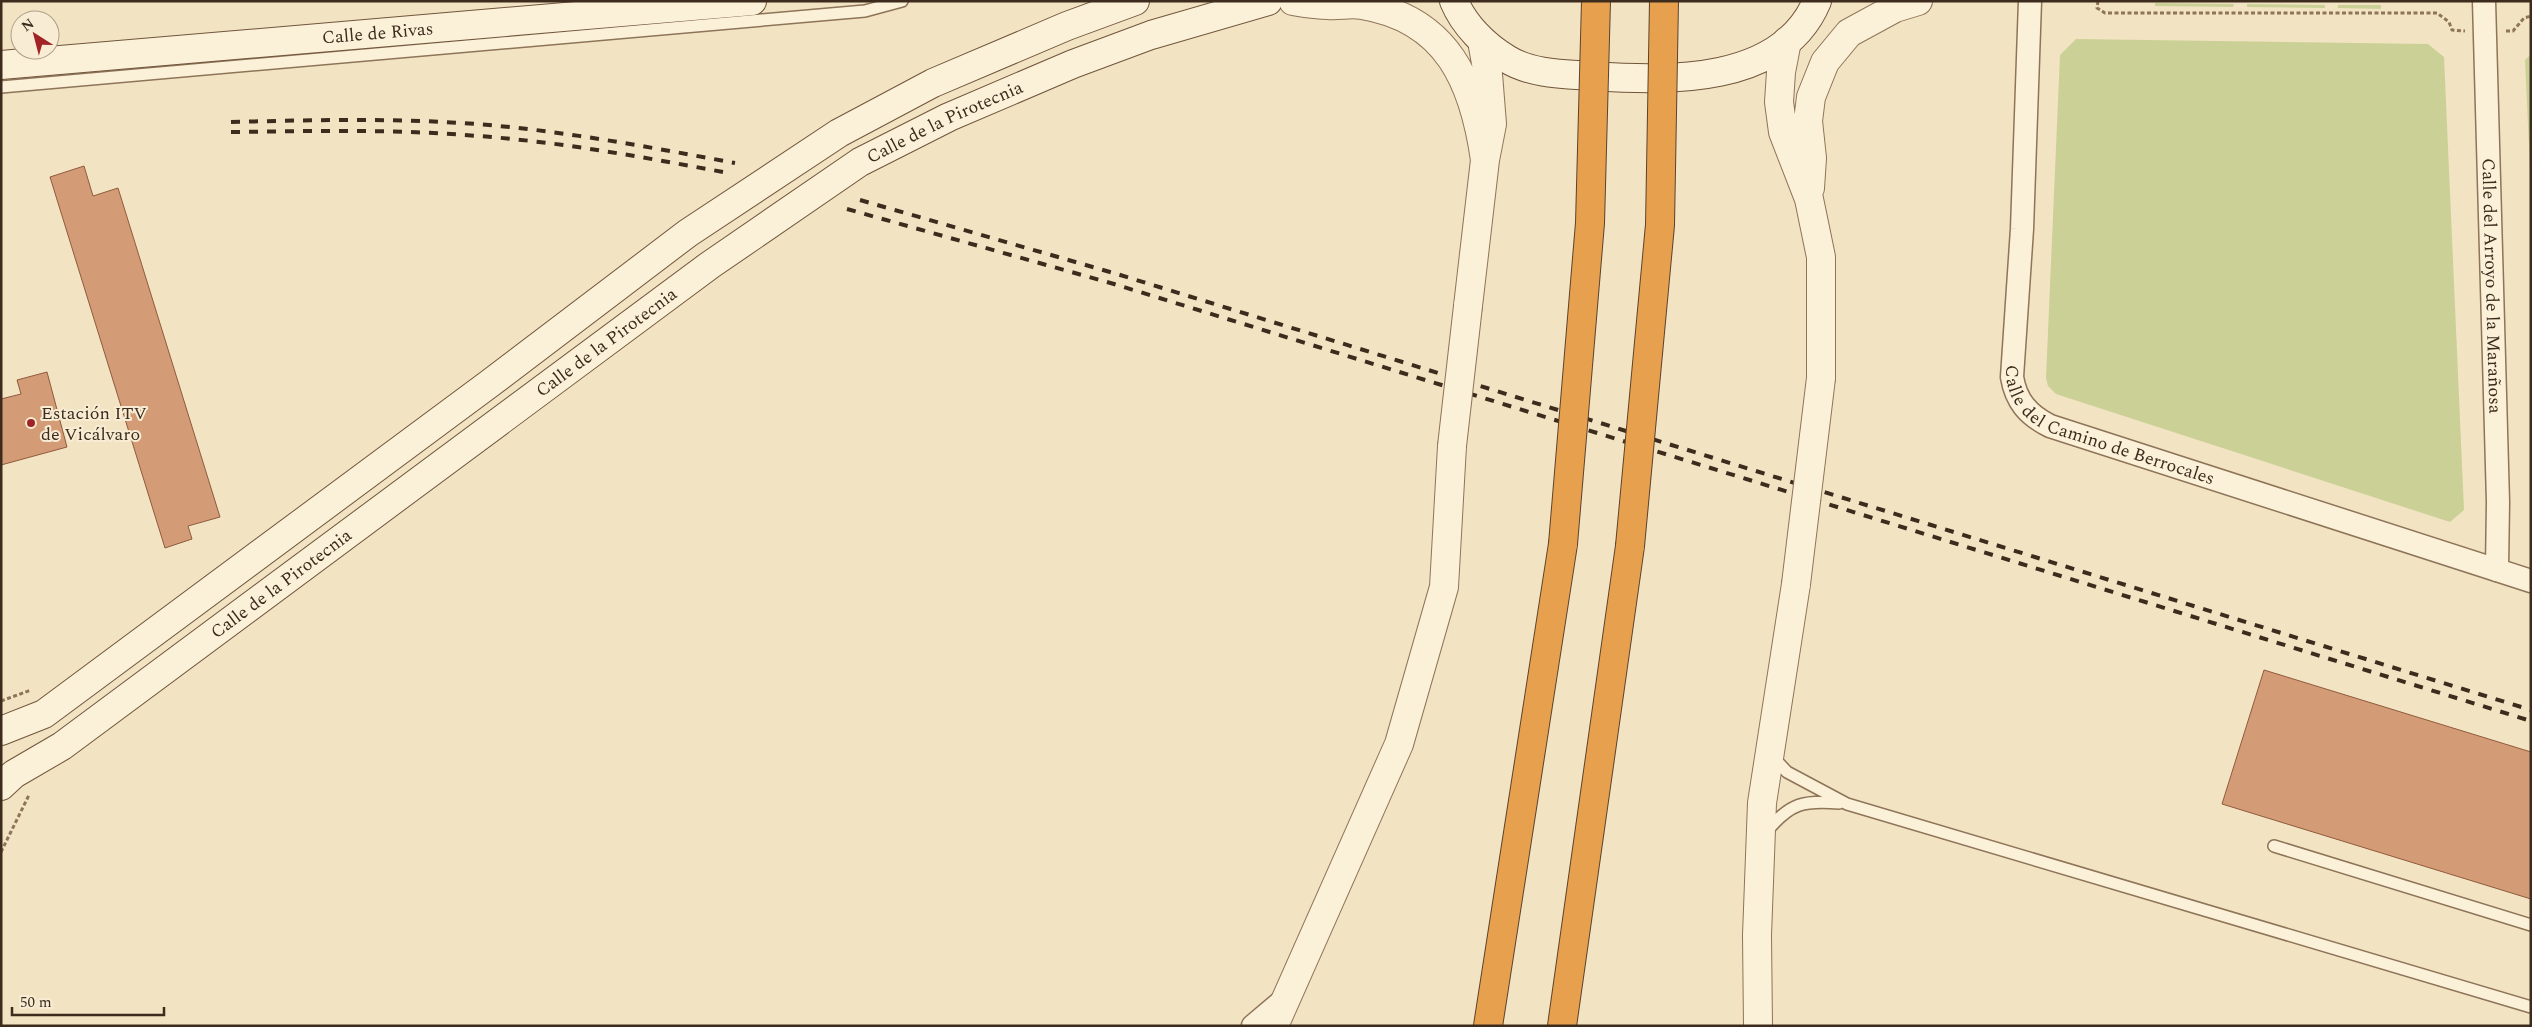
<svg xmlns="http://www.w3.org/2000/svg" width="2532" height="1027" viewBox="0 0 2532 1027" font-family="Spectral,serif">
	<style>
		.green { fill: #cbd196 }
		.building { fill: #d39b76; stroke: #8f5b3c }
		.lines { fill: none; stroke-linecap: round; stroke-linejoin: round }
		.service-casing { stroke: #8e7458; stroke-width: 14 }
		.minor-casing { stroke: #8e7458; stroke-width: 25 }
		.tertiary-casing { stroke: #8e7458; stroke-width: 30 }
		.secondary-casing { stroke: #70553b; stroke-width: 30 }
		.motorway-casing { stroke: #5c422d; stroke-width: 30 }
		.path { stroke: #8e7458; stroke-width: 3; stroke-dasharray: 4 2.5; stroke-linecap: butt }
		.service { stroke: #fbf0d8; stroke-width: 11 }
		.minor { stroke: #fbf0d8; stroke-width: 22 }
		.tertiary { stroke: #fbf0d8; stroke-width: 28 }
		.secondary { stroke: #fbf0d8; stroke-width: 28 }
		.motorway { stroke: #e7a14e; stroke-width: 28 }
		.rail { stroke: #3d2c1d; stroke-width: 4; stroke-dasharray: 9 9; stroke-linecap: butt }
		.tertiary-bridge-casing { stroke: #8e7458; stroke-width: 30; stroke-linecap: butt }
		.motorway-bridge-casing { stroke: #5c422d; stroke-width: 30; stroke-linecap: butt }
		.tertiary-bridge { stroke: #fbf0d8; stroke-width: 28 }
		.motorway-bridge { stroke: #e7a14e; stroke-width: 28 }
		.poi-dot { fill: #a22326; stroke: #f8edd4; stroke-width: 2 }
		.labels { text-anchor: middle; dominant-baseline: central; stroke-width: 4; stroke-linejoin: round; paint-order: stroke }
		.street-label { font-size: 18px; fill: #3d2c1d; stroke: #f8edd4 }
		.poi-label { font-size: 18px; fill: #3d2c1d; stroke: #f8edd4; text-anchor: start }
	</style>
	<rect width="100%" height="100%" fill="#f2e3c3"/>
	<path class="green" d="M2155,3L2234,4L2233,7L2155,6Z
		M2247,4L2325,5V8L2247,7Z
		M2338,5H2381V9L2338,8Z
		M2076,39L2428,44L2444,57L2464,510L2450,522L2056,394L2048,386L2046,378L2060,55Z
		M2531,54V190L2525,60Z"/>
	<path class="building" d="M84,166L93,196L118,188L220,517L188,526L192,539L165,548L50,177Z
		M47,372L67,447L1,465V399L21,394L17,380Z
		M2264,670L2531,752V899L2222,804Z"/>
	<g class="lines">
		<defs>
			<path id="service" d="M1,87L865,11L902,1
				M1771,755L1787,772L1847,804L2531,1007
				M1767,831C1790,803 1804,800 1839,803
				M2274,846L2531,925"/>
			<g id="minor">
				<path id="s1" d="M2030,1L2022,229L2012,377C2016,401 2028,415 2050,426L2531,581"/>
				<path id="s2" d="M2484,1L2498,502L2497,570"/>
				<path d="M1253,1026L1286,998"/>
			</g>
			<path id="tertiary" d="M1293,1C1305,3 1316,5 1328,5C1339,6 1351,3 1362,5C1448,19 1474,83 1485,160
				M1787,41L1781,72L1779,102L1783,132L1809,199L1821,257V378
				M1810,188L1812,158L1808,121L1811,97L1825,62L1849,33L1895,8L1918,1
				M1468,306L1485,160L1492,124L1488,74L1482,41
				M1274,1026L1399,744L1444,587L1452,446
				M1758,1026L1757,935L1762,803L1796,584"/>
			<g id="secondary">
				<path d="M1454,1C1464,25 1485,46 1507,59C1531,74 1564,74 1592,76C1667,81 1782,85 1817,1"/>
				<path id="s3" d="M1,65L752,1"/>
				<path d="M1,731L44,714L489,384L688,233L839,133L933,83L1067,26L1135,1"/>
				<path id="s4" d="M1,786L14,774L62,746L710,265L860,162L949,117L1073,64L1151,35L1268,1"/>
			</g>
			<path id="motorway" d="M1488,1026L1563,544
				M1562,1026L1630,546"/>
		</defs>
		<use href="#service" class="service-casing"/>
		<use href="#minor" class="minor-casing"/>
		<use href="#tertiary" class="tertiary-casing"/>
		<use href="#secondary" class="secondary-casing"/>
		<use href="#motorway" class="motorway-casing"/>
		<path class="path" d="M2098,1L2097,8L2105,13H2437L2449,22L2452,30L2465,31
			M2506,31H2513L2524,18L2531,16
			M1,701L31,690
			M1,852L29,795"/>
		<use href="#service" class="service"/>
		<use href="#minor" class="minor"/>
		<use href="#tertiary" class="tertiary"/>
		<use href="#secondary" class="secondary"/>
		<use href="#motorway" class="motorway"/>
		<path class="rail" d="M231,122C313,120 395,118 477,124C564,131 649,147 735,163
			M231,132C314,131 396,129 478,136C561,142 642,157 723,172
			M860,200L1117,274L2531,710
			M847,209L1114,284L2531,721"/>
		<defs>
			<path id="tertiary-bridge" d="M1452,446L1468,306
				M1796,584L1821,378"/>
			<path id="motorway-bridge" d="M1563,544L1590,223L1596,1
				M1630,546L1660,225L1664,1"/>
		</defs>
		<use href="#tertiary-bridge" class="tertiary-bridge-casing"/>
		<use href="#motorway-bridge" class="motorway-bridge-casing"/>
		<use href="#tertiary-bridge" class="tertiary-bridge"/>
		<use href="#motorway-bridge" class="motorway-bridge"/>
	</g>
	<circle class="poi-dot" cx="31" cy="423" r="5"/>
	<g class="labels">
		<g class="street-label">
			<text stroke="none"><textPath href="#s3" startOffset="378">Calle de Rivas</textPath></text>
			<text stroke="none"><textPath href="#s4" startOffset="1156">Calle de la Pirotecnia</textPath></text>
			<text stroke="none"><textPath href="#s2" startOffset="285">Calle del Arroyo de la Marañosa</textPath></text>
			<text stroke="none"><textPath href="#s4" startOffset="751">Calle de la Pirotecnia</textPath></text>
			<text stroke="none"><textPath href="#s1" startOffset="489">Calle del Camino de Berrocales</textPath></text>
			<text stroke="none"><textPath href="#s4" startOffset="346">Calle de la Pirotecnia</textPath></text>
		</g>
		<g class="poi-label">
			<text x="41" y="413">Estación ITV<tspan x="41" dy="21">de Vicálvaro</tspan></text>
		</g>
	</g>
	<rect width="2532" height="1027" fill="none" stroke="#3d2c1d" stroke-width="5"/>
	<g transform="translate(35 35) rotate(324)"><circle r="24" fill="#f8edd4" stroke="#ada08b"/>
	<path d="M0-4L9 19L0 12L-9 19Z" fill="#a22326"/>
	<text y="-8" font-size="14" font-weight="bold" text-anchor="middle" fill="#3d2c1d">N</text>
	</g>
	<path d="M12 1007v8h152v-8" fill="none" stroke="#3d2c1d" stroke-width="2.5"/>
	<text x="20" y="1007" font-size="15" fill="#3d2c1d" stroke="#f8edd4" stroke-width="4" paint-order="stroke">50 m</text>
</svg>
